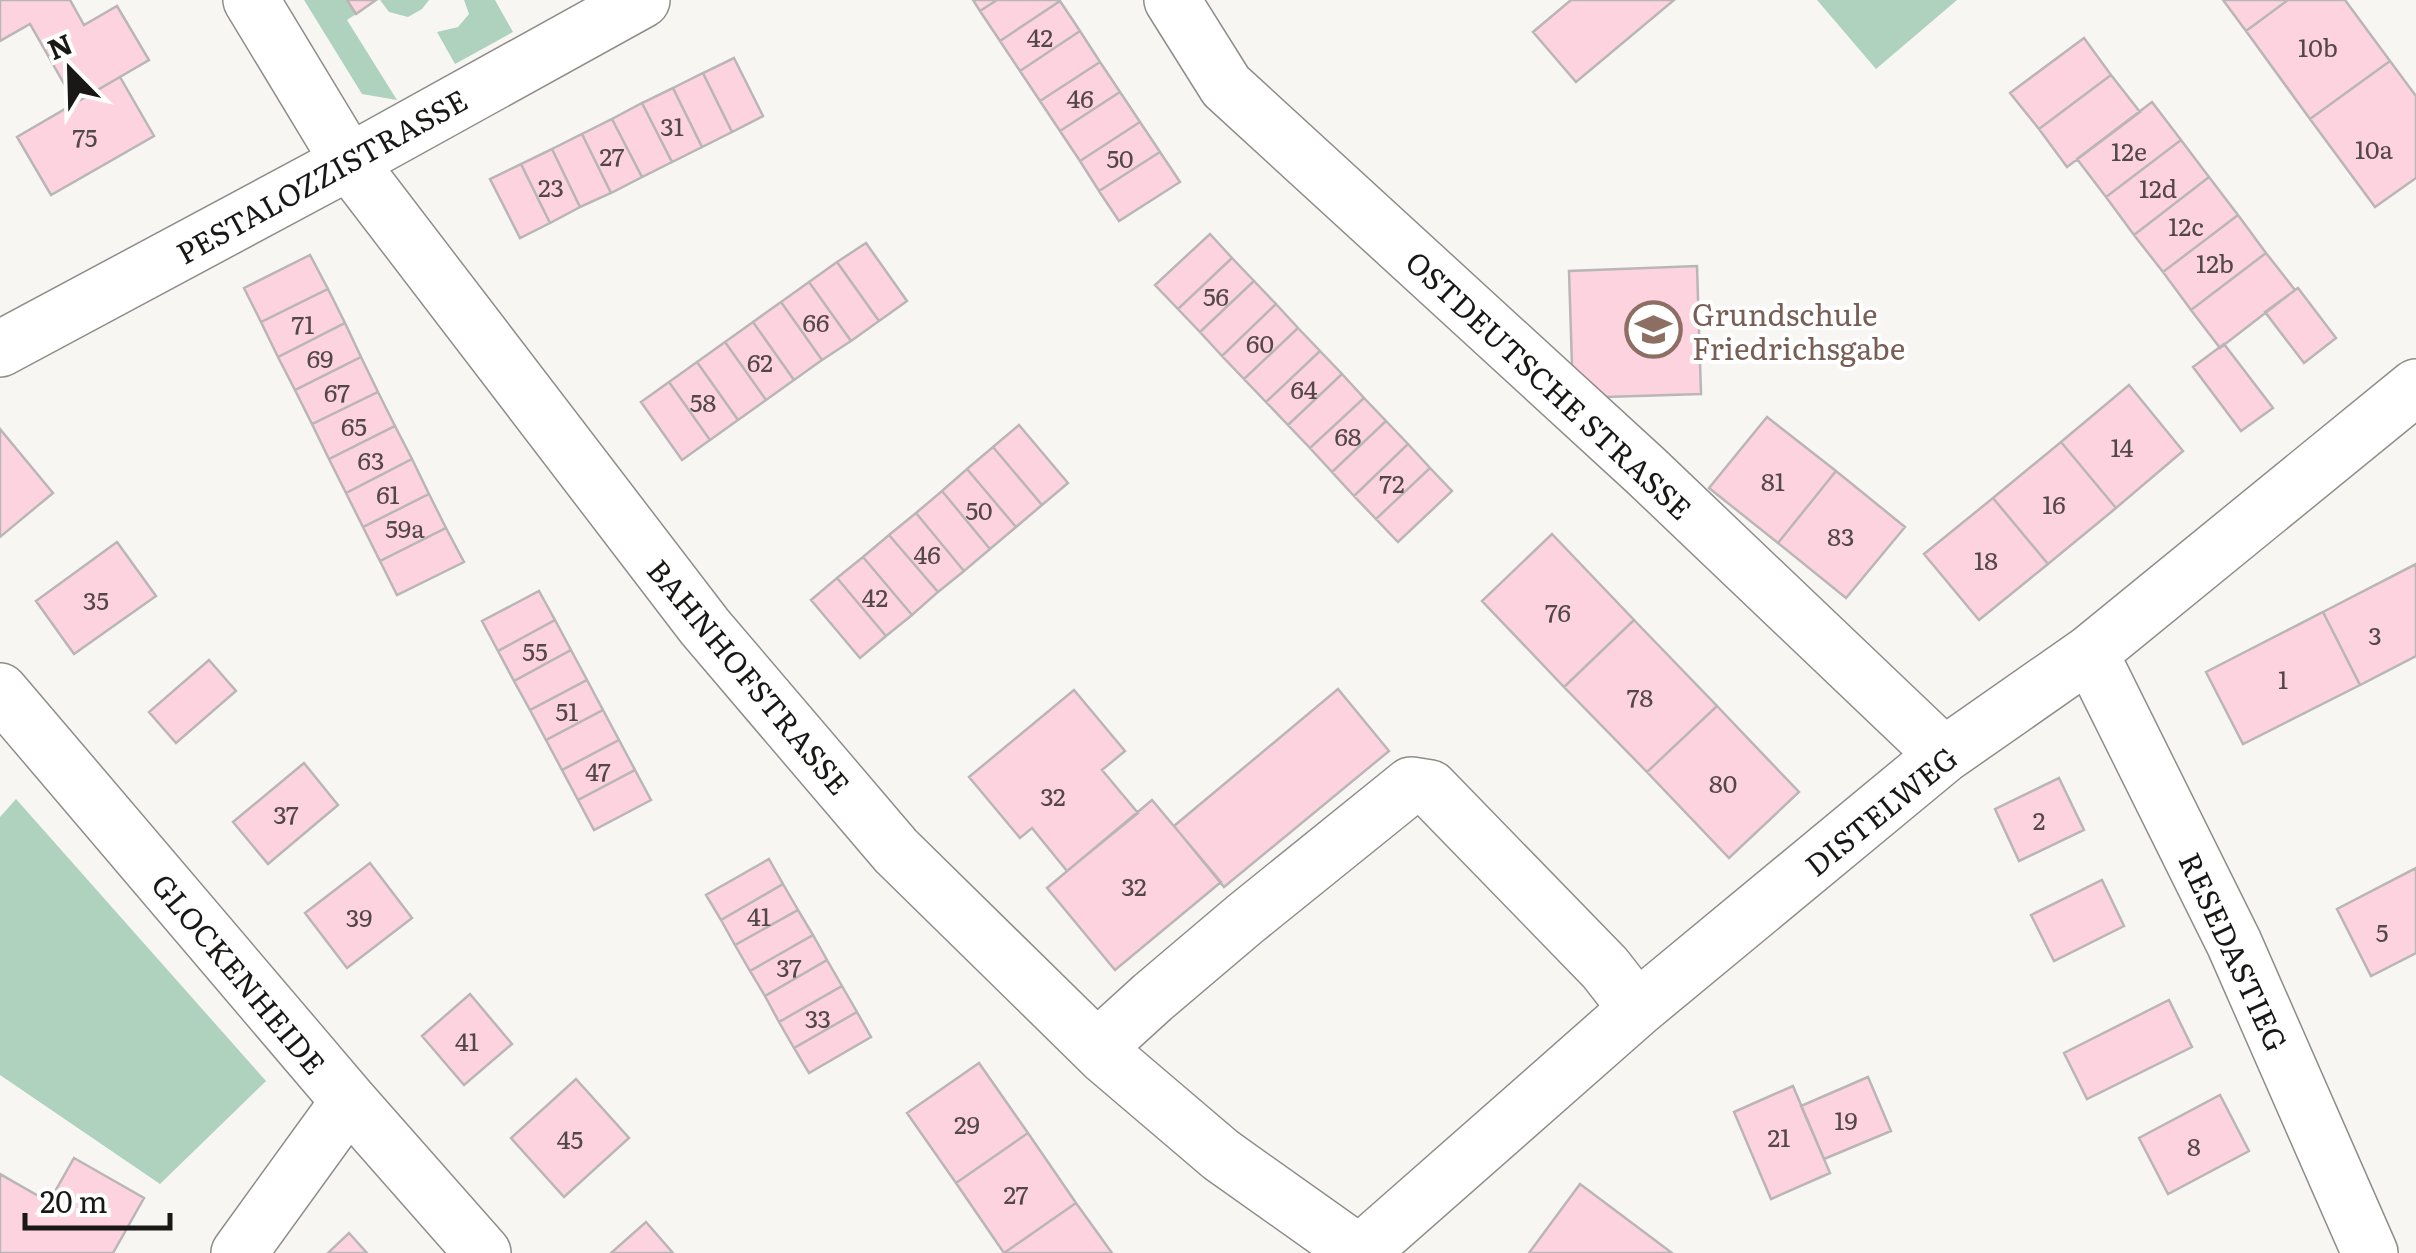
<svg xmlns="http://www.w3.org/2000/svg" width="2416" height="1253" viewBox="0 0 2416 1253" font-family="Literata,serif">
	<style>
		.green { fill: #aed2bd }
		.building { fill: #fdd3e0; stroke: #bab6b7; stroke-width: 2.5 }
		.lines { fill: none; stroke-linecap: round; stroke-linejoin: round }
		.minor-casing { stroke: #8f8d8a; stroke-width: 58 }
		.minor { stroke: #fff; stroke-width: 55 }
		.labels { text-anchor: middle; dominant-baseline: central; stroke-width: 8; stroke-linejoin: round; paint-order: stroke }
		.number-label { font-size: 25px; fill: #524749 }
		.street-label { font-size: 30px; fill: #191817; stroke: #fff }
		.education-label { font-size: 30px; fill: #785e54; stroke: #fff; text-anchor: start }
	</style>
	<rect width="100%" height="100%" fill="#f8f6f3"/>
	<path class="green" d="M304,0H347L356,14L347,20L397,100L362,94Z
		M380,0H429L422,9L408,17L389,12Z
		M464,0H495L513,32L455,64L437,32L458,27L469,14Z
		M1817,0H1957L1876,69Z
		M16,799L266,1081L160,1184L0,1075V817Z"/>
	<path class="building" d="M0,0H70L84,25L117,6L149,60L75,103L30,24L0,41Z
		M347,0H376L356,14Z
		M973,0H997L980,11Z
		M997,0H1060V1L1000,41L980,11Z
		M1571,0H1674L1576,82L1533,32Z
		M2223,0H2288L2246,31Z
		M2288,0H2345L2390,61L2310,119L2246,31Z
		M1060,1L1080,31L1020,71L1000,41Z
		M1080,31L1100,62L1040,101L1020,71Z
		M2084,38L2111,75L2039,129L2010,93Z
		M734,58L763,116L732,132L703,73Z
		M2390,61L2416,96V178L2375,207L2310,119Z
		M1100,62L1120,92L1060,131L1040,101Z
		M703,73L732,132L702,147L673,88Z
		M2111,75L2140,112L2067,167L2039,129Z
		M120,77L154,136L51,195L17,137Z
		M673,88L702,147L672,162L642,103Z
		M1120,92L1140,122L1080,161L1060,131Z
		M2152,102L2181,140L2106,197L2077,159Z
		M642,103L672,162L642,177L612,119Z
		M612,119L642,177L611,193L582,134Z
		M1140,122L1160,152L1099,191L1080,161Z
		M582,134L611,193L580,207L552,149Z
		M2181,140L2209,177L2134,235L2106,197Z
		M552,149L580,207L550,223L521,164Z
		M1160,152L1180,182L1119,221L1099,191Z
		M521,164L550,223L520,238L490,179Z
		M2209,177L2238,215L2163,272L2134,235Z
		M2238,215L2266,253L2191,310L2163,272Z
		M1210,234L1232,258L1178,309L1155,285Z
		M866,243L907,301L879,321L837,262Z
		M2266,253L2295,290L2220,348L2191,310Z
		M310,255L328,289L261,322L244,288Z
		M1232,258L1254,281L1200,332L1178,309Z
		M837,262L879,321L851,341L809,282Z
		M1697,266L1701,394L1573,398L1569,271Z
		M1254,281L1276,304L1222,356L1200,332Z
		M809,282L851,341L822,360L781,302Z
		M2298,288L2336,338L2304,363L2265,312Z
		M328,289L345,323L278,357L261,322Z
		M781,302L822,360L794,380L753,322Z
		M1276,304L1298,328L1244,379L1222,356Z
		M753,322L794,380L766,400L725,342Z
		M345,323L361,357L295,390L278,357Z
		M1298,328L1320,351L1266,402L1244,379Z
		M725,342L766,400L738,420L697,362Z
		M2224,344L2273,408L2241,431L2193,367Z
		M1320,351L1342,374L1288,425L1266,402Z
		M361,357L378,392L312,424L295,390Z
		M697,362L738,420L710,440L669,382Z
		M1342,374L1364,398L1310,448L1288,425Z
		M669,382L710,440L682,460L641,402Z
		M2129,385L2183,451L2116,508L2061,442Z
		M378,392L395,426L329,459L312,424Z
		M1364,398L1386,421L1332,472L1310,448Z
		M1767,417L1836,471L1778,543L1709,488Z
		M1386,421L1408,444L1354,496L1332,472Z
		M1019,425L1068,483L1042,505L993,447Z
		M395,426L412,459L346,493L329,459Z
		M0,429L53,493L0,537Z
		M2061,442L2116,508L2048,564L1993,498Z
		M1408,444L1430,468L1376,519L1354,496Z
		M993,447L1042,505L1016,527L967,469Z
		M412,459L429,494L363,527L346,493Z
		M1430,468L1452,491L1398,542L1376,519Z
		M967,469L1016,527L990,549L942,491Z
		M1836,471L1905,527L1846,598L1778,543Z
		M942,491L990,549L964,571L916,513Z
		M429,494L446,528L380,561L363,527Z
		M1993,498L2048,564L1979,620L1924,554Z
		M916,513L964,571L938,592L889,535Z
		M446,528L464,562L397,595L380,561Z
		M1552,534L1634,620L1564,687L1482,601Z
		M889,535L938,592L912,615L863,557Z
		M117,542L156,596L74,654L36,601Z
		M863,557L912,615L886,636L837,578Z
		M2416,564V656L2360,685L2323,612Z
		M837,578L886,636L860,658L811,600Z
		M539,591L555,620L498,651L482,621Z
		M2323,612L2360,685L2243,744L2206,672Z
		M555,620L571,650L514,681L498,651Z
		M1634,620L1717,706L1647,772L1564,687Z
		M571,650L587,680L530,710L514,681Z
		M209,660L236,691L176,743L149,712Z
		M587,680L603,710L546,740L530,710Z
		M1338,689L1389,751L1224,887L1174,826Z
		M1074,690L1125,751L1102,770L1138,813L1067,871L1032,828L1020,838L969,777Z
		M1717,706L1799,792L1729,858L1647,772Z
		M603,710L619,740L562,770L546,740Z
		M619,740L635,770L578,800L562,770Z
		M304,763L338,805L268,864L233,822Z
		M635,770L651,800L594,830L578,800Z
		M2059,778L2084,830L2019,861L1995,809Z
		M1152,800L1221,882L1115,970L1047,888Z
		M769,859L783,884L721,920L706,895Z
		M370,863L412,918L347,968L305,913Z
		M2416,868V953L2371,976L2337,909Z
		M2102,880L2124,926L2054,961L2031,915Z
		M783,884L798,910L735,945L721,920Z
		M798,910L813,935L750,971L735,945Z
		M813,935L827,960L765,996L750,971Z
		M827,960L842,986L779,1022L765,996Z
		M842,986L857,1012L794,1048L779,1022Z
		M470,994L512,1044L464,1085L422,1036Z
		M2169,1000L2192,1047L2087,1099L2064,1053Z
		M857,1012L871,1037L809,1073L794,1048Z
		M979,1063L1028,1133L956,1183L907,1113Z
		M1868,1077L1891,1131L1824,1159L1801,1106Z
		M576,1079L629,1138L564,1197L511,1138Z
		M1793,1086L1830,1173L1771,1199L1734,1112Z
		M2220,1095L2249,1151L2168,1194L2139,1138Z
		M1028,1133L1076,1203L1004,1253L956,1183Z
		M74,1158L144,1198L113,1253H0V1174L49,1202Z
		M1580,1184L1672,1253H1529Z
		M1076,1203L1112,1253H1004Z
		M646,1222L673,1253H611Z
		M349,1233L367,1253H328Z"/>
	<g class="lines">
		<defs>
			<path id="minor" d="M251,0L349,162L705,627L896,851L1106,1057L1221,1155L1359,1253
				M1172,0L1226,86L1646,471L1944,755
				M0,349L349,162L642,0
				M2090,653L2234,943L2370,1253
				M0,691L349,1101L483,1253
				M1097,1048L1153,997L1245,919L1411,785L1430,788L1605,968L1637,1009
				M239,1253L349,1101
				M1360,1253L1637,1009L1944,755L2090,653L2416,387"/>
		</defs>
		<use href="#minor" class="minor-casing"/>
		<use href="#minor" class="minor"/>
	</g>
	<defs>
		<symbol id="school-ring" viewBox="-11 -11 22 22"><circle r="9.5" fill="#fff" stroke="#8d6e63" stroke-width="1.5"/><path d="M0-5L7-2L0 1L-7-2ZM-4 1L0 2.5L4 1V4Q0 6-4 4Z" fill="#8d6e63"/></symbol>
	</defs>
	<g fill-rule="evenodd">
		<use href="#school-ring" x="1622" y="298" width="63" height="63"/>
	</g>
	<g class="labels">
		<g class="number-label">
			<text x="1040" y="36">42</text>
			<text x="2318" y="46">10b</text>
			<text x="1080" y="97">46</text>
			<text x="672" y="125">31</text>
			<text x="85" y="136">75</text>
			<text x="2374" y="148">10a</text>
			<text x="2129" y="150">12e</text>
			<text x="612" y="155">27</text>
			<text x="1120" y="157">50</text>
			<text x="551" y="186">23</text>
			<text x="2158" y="187">12d</text>
			<text x="2186" y="225">12c</text>
			<text x="2215" y="262">12b</text>
			<text x="1216" y="295">56</text>
			<text x="816" y="321">66</text>
			<text x="303" y="323">71</text>
			<text x="1260" y="342">60</text>
			<text x="320" y="357">69</text>
			<text x="760" y="361">62</text>
			<text x="1304" y="388">64</text>
			<text x="337" y="391">67</text>
			<text x="703" y="401">58</text>
			<text x="354" y="425">65</text>
			<text x="1348" y="435">68</text>
			<text x="2122" y="446">14</text>
			<text x="371" y="459">63</text>
			<text x="1773" y="480">81</text>
			<text x="1392" y="482">72</text>
			<text x="388" y="493">61</text>
			<text x="2054" y="503">16</text>
			<text x="979" y="509">50</text>
			<text x="405" y="527">59a</text>
			<text x="1841" y="535">83</text>
			<text x="927" y="553">46</text>
			<text x="1986" y="559">18</text>
			<text x="875" y="596">42</text>
			<text x="96" y="599">35</text>
			<text x="1558" y="611">76</text>
			<text x="2375" y="634">3</text>
			<text x="535" y="650">55</text>
			<text x="2283" y="678">1</text>
			<text x="1640" y="696">78</text>
			<text x="567" y="710">51</text>
			<text x="598" y="770">47</text>
			<text x="1723" y="782">80</text>
			<text x="1053" y="795">32</text>
			<text x="286" y="813">37</text>
			<text x="2039" y="819">2</text>
			<text x="1134" y="885">32</text>
			<text x="759" y="915">41</text>
			<text x="359" y="916">39</text>
			<text x="2382" y="931">5</text>
			<text x="789" y="966">37</text>
			<text x="818" y="1017">33</text>
			<text x="467" y="1040">41</text>
			<text x="1846" y="1119">19</text>
			<text x="967" y="1123">29</text>
			<text x="1779" y="1136">21</text>
			<text x="570" y="1138">45</text>
			<text x="2194" y="1145">8</text>
			<text x="1016" y="1193">27</text>
		</g>
		<g class="street-label">
			<text transform="translate(321 175) rotate(-29)">PESTALOZZISTRASSE</text>
			<text transform="translate(1550 384) rotate(43)">OSTDEUTSCHE STRASSE</text>
			<text transform="translate(750 676) rotate(50)">BAHNHOFSTRASSE</text>
			<text transform="translate(1880 810) rotate(-39)">DISTELWEG</text>
			<text transform="translate(2235 951) rotate(65)">RESEDASTIEG</text>
			<text transform="translate(240 973) rotate(50)">GLOCKENHEIDE</text>
		</g>
		<g class="education-label">
			<text x="1692" y="313">Grundschule<tspan x="1692" dy="34">Friedrichsgabe</tspan></text>
		</g>
	</g>
	<g transform="translate(70 70) rotate(337)" stroke="#ffffff" stroke-width="8" paint-order="stroke">
	<path d="M0-8L18 38L0 25L-18 38Z" fill="#191817"/>
	<text y="-15" font-size="28" font-weight="bold" text-anchor="middle" fill="#191817">N</text>
	</g>
	<path d="M25 1213v15h145v-15" fill="none" stroke="#191817" stroke-width="5"/>
	<text x="40" y="1213" font-size="30" fill="#191817" stroke="#ffffff" stroke-width="8" paint-order="stroke">20 m</text>
</svg>
